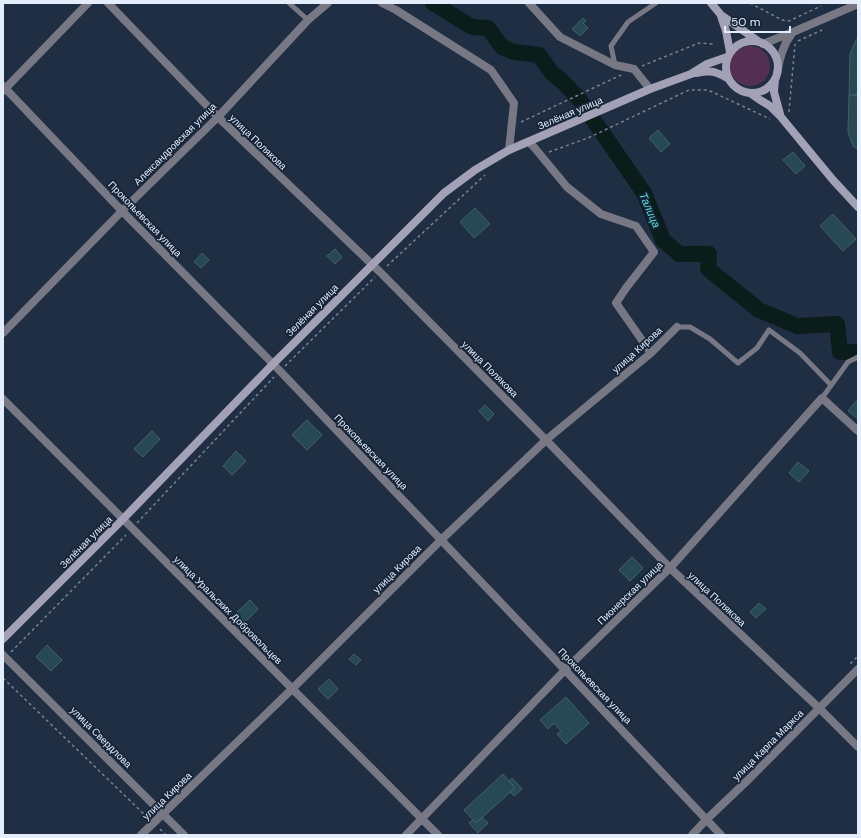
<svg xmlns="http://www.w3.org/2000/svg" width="861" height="838" viewBox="0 0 861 838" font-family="'DM Sans',sans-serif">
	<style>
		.green { fill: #522f53 }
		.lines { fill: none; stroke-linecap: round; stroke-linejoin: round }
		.river { stroke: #0b1d1b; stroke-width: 16 }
		.building { fill: #274954; stroke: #3f606c }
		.path { stroke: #758294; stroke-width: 1.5; stroke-dasharray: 3 3; stroke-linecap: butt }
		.service { stroke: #787784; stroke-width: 5 }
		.minor { stroke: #787784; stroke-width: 8 }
		.tertiary { stroke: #787784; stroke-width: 8 }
		.secondary { stroke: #a3a1b5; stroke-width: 8 }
		.labels { text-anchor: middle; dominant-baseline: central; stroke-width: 3.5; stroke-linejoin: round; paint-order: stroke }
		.street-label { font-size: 10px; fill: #e3edfb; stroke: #152438 }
		.water-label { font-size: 11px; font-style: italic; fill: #58e3d9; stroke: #152438 }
	</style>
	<rect width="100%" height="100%" fill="#1f2e43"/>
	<path class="green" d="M730 66a20 20 0 1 1 40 0a20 20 0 1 1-40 0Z"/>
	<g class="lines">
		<path class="river" d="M433,3L472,27L488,28L502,47L514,52L539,55L552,73L564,83L579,99L644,193L663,240L679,254H709L708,269L759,310L797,326L837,324L840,352H858"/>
	</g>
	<path class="building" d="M583,18L586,21L583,23L588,28L580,36L572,29Z
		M858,39V95H849L850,54L856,40Z
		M849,95H858V150L853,146L848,132Z
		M658,130L670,144L661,152L649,138Z
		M793,152L805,166L796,174L783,160Z
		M475,208L490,224L474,238L460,222Z
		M833,214L856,239L843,251L820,226Z
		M335,249L342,257L335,264L327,256Z
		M202,253L209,260L201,268L194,262Z
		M858,399V419L848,411Z
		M485,405L494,414L488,421L479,411Z
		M307,420L322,435L307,450L292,435Z
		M152,431L160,439L143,457L134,449Z
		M236,451L246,461L232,475L223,466Z
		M798,462L809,471L799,482L789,473Z
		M632,557L643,568L630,581L619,570Z
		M250,600L258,609L245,622L236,613Z
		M759,603L766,609L756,618L750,612Z
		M47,645L62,660L51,671L36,657Z
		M354,654L361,660L356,665L349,659Z
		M329,679L338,689L328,699L318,689Z
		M566,697L589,723L566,744L557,734L561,731L554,723L548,729L540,720Z
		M503,774L515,788L476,823L464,810Z
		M512,778L522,789L514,796L510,792L515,788L509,781Z
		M482,817L488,823L478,833L469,823L473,820L476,823Z"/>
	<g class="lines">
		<path class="path" d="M750,3L782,20L789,21L821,6
			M798,41L822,30
			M642,66L699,43L714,44
			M789,112L795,44
			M521,122L621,75
			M549,152L588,138L689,90H708L770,119
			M387,266L485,175
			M285,366L375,277
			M137,523L274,377
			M11,652L126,535
			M851,664V663L858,656
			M3,678L147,817
			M160,829L166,835"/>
		<path class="service" d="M289,3L308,20
			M615,65L611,46L628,22L656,3
			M677,327H690L710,339L738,363L757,348L769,330L800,353L831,385
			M822,398L848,362L858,357"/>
		<path class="minor" d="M108,3L218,117L380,272L546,440L670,568L819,708L858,747
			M382,3L396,10L491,70L514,103L509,150
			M529,3L560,37L615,65L634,69L650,89
			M3,86L122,211L280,371L565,670L721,835
			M3,91L88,3
			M528,142L533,146L567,187L601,214L636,226L654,252L626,288L616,303L651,353
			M3,333L122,211L218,117L308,20L328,3
			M3,399L123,519L438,835
			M141,835L292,689L441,540L546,440L651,353L677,327
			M406,835L565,670L670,568L822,398L858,431"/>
		<path class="tertiary" d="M763,44L793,32L858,4
			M777,73C780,58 783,45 792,33
			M3,655L184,835
			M692,835L707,819L750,778L858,669"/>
		<path class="secondary" d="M711,3L721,15L758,41
			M721,16L726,31L730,52
			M726 67a26 26 0 1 1 52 0a26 26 0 1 1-52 0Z
			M696,73C712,70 715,71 729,79
			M775,79L774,92L780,114
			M750,93L760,100L770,106L781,117L833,180L858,207
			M3,639L123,519L273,364L444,193L475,170L509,150L650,89L691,74L707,64L727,57"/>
	</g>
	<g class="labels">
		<g class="street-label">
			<text transform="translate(570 113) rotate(-23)">Зелёная улица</text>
			<text transform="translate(258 142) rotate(44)">улица Полякова</text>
			<text transform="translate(175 144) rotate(-45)">Александровская улица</text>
			<text transform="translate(145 219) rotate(46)">Прокопьевская улица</text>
			<text transform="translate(312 310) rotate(-45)">Зелёная улица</text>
			<text transform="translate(637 350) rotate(-42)">улица Кирова</text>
			<text transform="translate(490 369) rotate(45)">улица Полякова</text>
			<text transform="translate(371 452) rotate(46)">Прокопьевская улица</text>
			<text transform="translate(86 542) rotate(-45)">Зелёная улица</text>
			<text transform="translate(397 569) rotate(-45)">улица Кирова</text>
			<text transform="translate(630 593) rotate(-44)">Пионерская улица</text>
			<text transform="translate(717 599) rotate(43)">улица Полякова</text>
			<text transform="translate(228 610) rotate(45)">улица Уральских Добровольцев</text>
			<text transform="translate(595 686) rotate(46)">Прокопьевская улица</text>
			<text transform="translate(101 737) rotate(45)">улица Свердлова</text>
			<text transform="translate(768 745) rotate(-45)">улица Карла Маркса</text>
			<text transform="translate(167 796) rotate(-44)">улица Кирова</text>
		</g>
		<g class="water-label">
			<text transform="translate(650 210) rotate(67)">Талица</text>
		</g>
	</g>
	<rect width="861" height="838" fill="none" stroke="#e3edfb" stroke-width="8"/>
	<path d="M725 26v6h65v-6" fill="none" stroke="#e3edfb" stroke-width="2"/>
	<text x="731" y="26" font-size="12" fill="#e3edfb" stroke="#152438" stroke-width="3" paint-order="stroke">50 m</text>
</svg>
